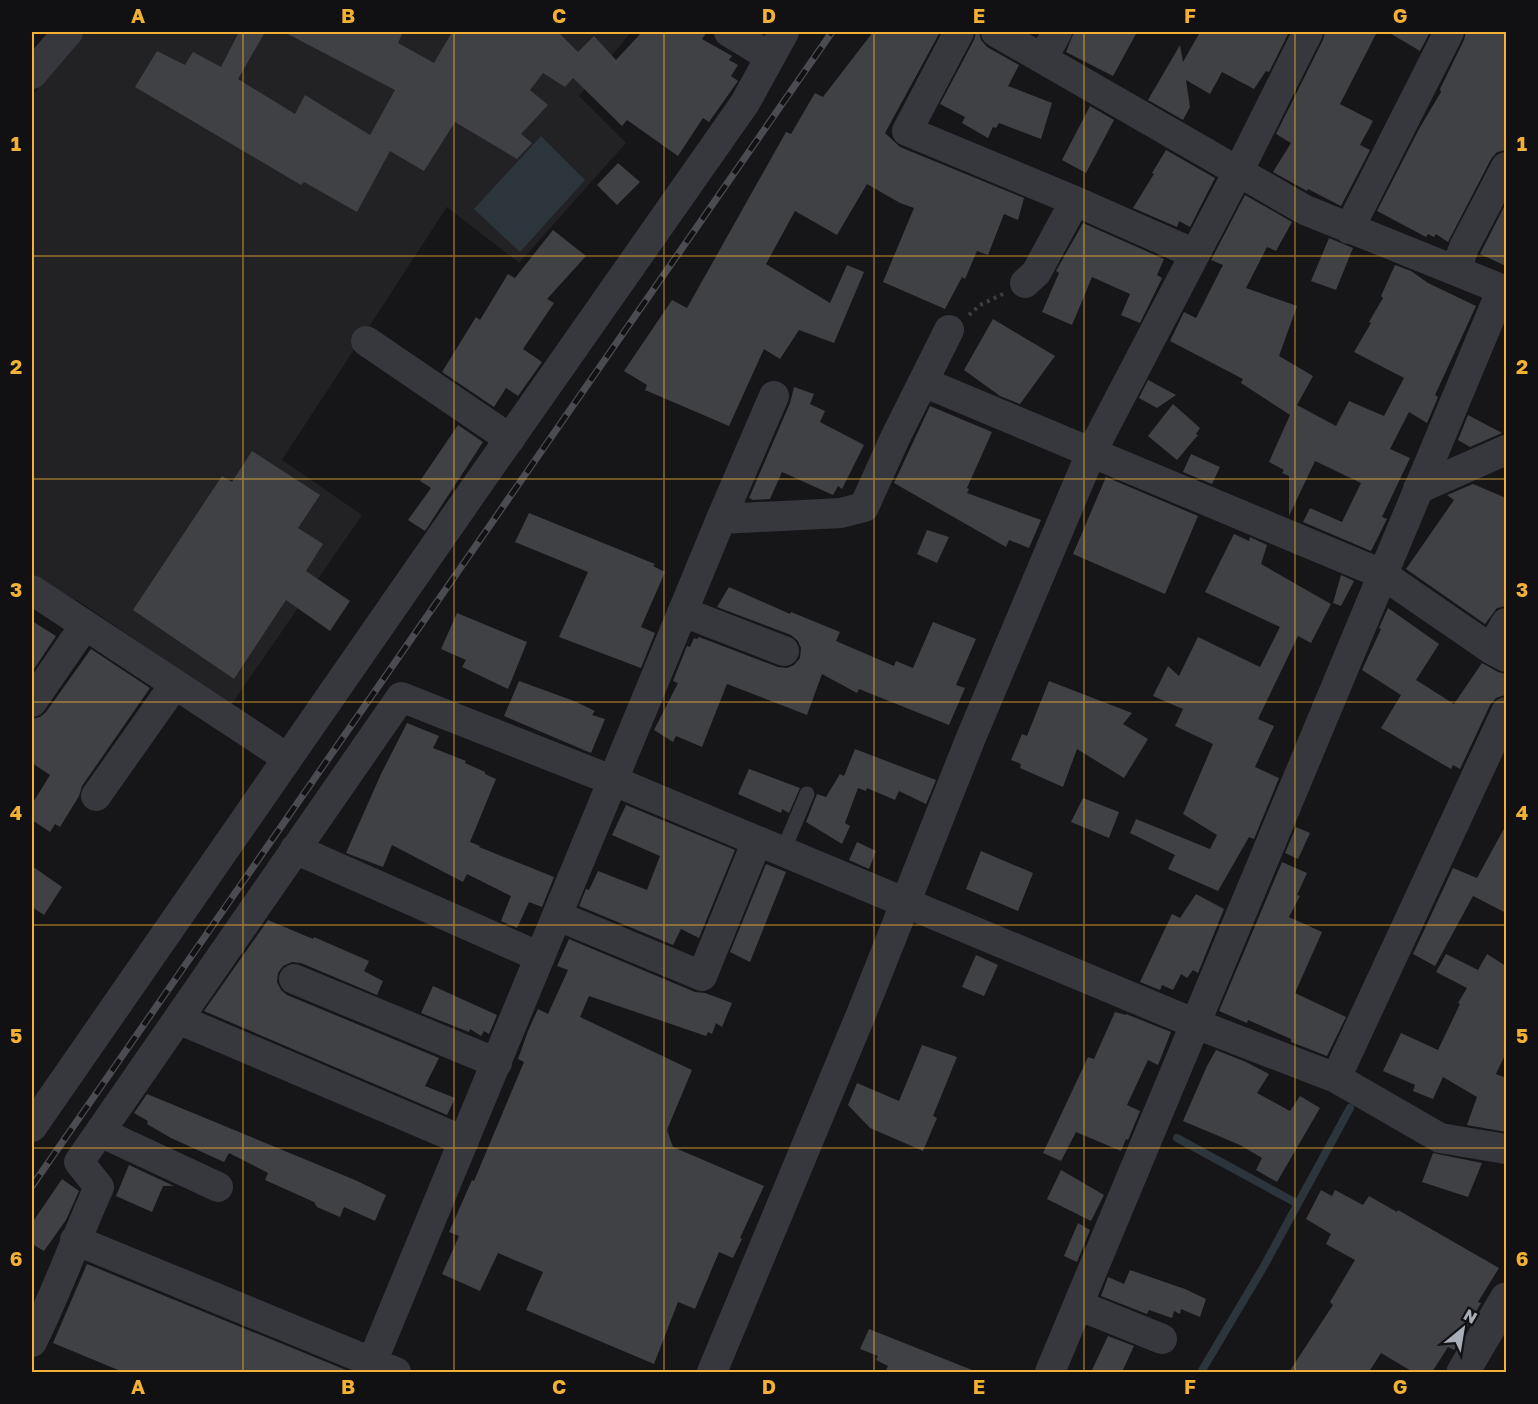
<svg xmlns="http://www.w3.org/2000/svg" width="1538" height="1404" viewBox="0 0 1538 1404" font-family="'Golos Text',sans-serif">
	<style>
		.built { fill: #222225 }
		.water { fill: #2c353c }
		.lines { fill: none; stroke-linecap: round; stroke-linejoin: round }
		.stream { stroke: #2c353c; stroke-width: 8 }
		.building { fill: #404145 }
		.path { stroke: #3d3f44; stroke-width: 4; stroke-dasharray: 3 4.5; stroke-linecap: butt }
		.service { stroke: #37383d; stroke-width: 15 }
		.minor { stroke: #37383d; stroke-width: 30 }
		.tertiary { stroke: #37383d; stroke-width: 33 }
		.rail-casing { stroke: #4a4c52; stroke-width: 7 }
		.rail { stroke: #111113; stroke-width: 4.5; stroke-dasharray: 14; stroke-linecap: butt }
		.grid { fill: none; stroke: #f2b134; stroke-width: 1.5; stroke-opacity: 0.55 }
		.neatline { fill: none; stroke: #f2b134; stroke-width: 2 }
		.grid-label { font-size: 20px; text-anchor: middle; font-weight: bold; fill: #f2b134 }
	</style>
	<rect width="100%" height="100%" fill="#161618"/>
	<path class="built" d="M86,32H631L579,96L626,143L519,263L447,207L282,460L362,515L231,705L77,600L62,599L32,579V97L53,67Z"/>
	<path class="water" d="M541,136L585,180L520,252L474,209Z"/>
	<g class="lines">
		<path class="stream" d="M1177,1138L1298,1204
			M1201,1372L1264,1266L1350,1108"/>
	</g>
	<path class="building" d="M239,32H265L238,79L295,114L305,95L370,135L395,90L284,32H403L398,43L434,63L452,32H558L578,52L594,36L616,60L642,32H707L702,39L732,56L729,60L738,65L731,76L738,81L709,122L703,118L678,156L627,120L622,126L573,78L565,87L543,73L530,90L548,105L521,134L532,143L517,159L455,122L424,171L390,151L357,212L304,182L301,185L135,87L157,51L185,65L193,52L221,67Z
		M873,32H940L885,133L900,147L1024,198L1018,220L1004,214L988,255L977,251L965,279L962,277L945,309L883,282L914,208L900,203L867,184L837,235L795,211L766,264L830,303L847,265L864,272L834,343L799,330L780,359L764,349L729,426L645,390L647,385L624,371L672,300L687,308L786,132L791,134L815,93L823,97Z
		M976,32H979L981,40L987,47L1019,65L1008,86L1052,103L1041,139L999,123L996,128L993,127L988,138L962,123L965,117L940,104L974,40Z
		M1074,32H1137L1113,76L1066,52Z
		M1200,32H1289L1269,72L1266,71L1254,89L1222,72L1210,94L1186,80L1190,107L1183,120L1148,100L1180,45L1183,62Z
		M1325,32H1377L1340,104L1373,121L1360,145L1370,150L1341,206L1308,189L1307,191L1273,172L1291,143L1276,134L1323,40Z
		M1388,32H1430L1420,51Z
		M1466,32H1506V150L1497,152L1491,159L1448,242L1436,234L1434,237L1428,234L1426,237L1377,211L1419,129L1441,92L1440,89L1464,40Z
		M1090,106L1114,120L1086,173L1062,160Z
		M1166,150L1215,178L1190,227L1179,221L1177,227L1133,208L1154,174L1152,173Z
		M618,163L640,182L617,205L597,185Z
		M1245,195L1292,222L1276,251L1267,247L1246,288L1297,306L1279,356L1313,376L1297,405L1336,426L1349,401L1384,416L1404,378L1354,352L1371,323L1369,322L1383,298L1381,296L1395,265L1411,271L1428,283L1476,306L1435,395L1438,397L1427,423L1409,412L1390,449L1410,458L1382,517L1387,519L1371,551L1303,522L1310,508L1342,522L1361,483L1315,461L1289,516V476L1282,473L1284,470L1269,462L1290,415L1241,383L1243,379L1170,341L1184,312L1196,318L1223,265L1211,260Z
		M1506,203V266L1480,254Z
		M1083,223L1164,259L1157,275L1162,278L1140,323L1121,315L1130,294L1092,277L1072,325L1042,312L1059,273L1056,271Z
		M553,230L586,256L547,299L554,303L523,349L542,362L518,396L506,388L494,407L442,372L476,317L480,320L508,274L515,278Z
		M1329,238L1353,248L1336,290L1311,281Z
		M993,319L1055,356L1020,404L1000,396L964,370Z
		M1148,380L1176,395L1157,408L1139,398Z
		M794,387L814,394L810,404L825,411L820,422L864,445L842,489L838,486L833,495L782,472L770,499L753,500L749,498L790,403Z
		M1173,404L1200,428L1196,434L1198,435L1177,460L1148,436Z
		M930,406L992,432L967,488L969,489L967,493L1041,520L1029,548L1009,540L1006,547L894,483Z
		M1468,415L1502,433L1470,447L1458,440Z
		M458,425L483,442L425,531L408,520L431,488L420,481Z
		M252,451L320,495L298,528L323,544L306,571L350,601L330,631L286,600L234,679L133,610L222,476L232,482Z
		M1191,454L1220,467L1212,484L1183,472Z
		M1106,477L1198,516L1165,594L1073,554Z
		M1473,484L1506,498V606L1497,608L1485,624L1406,569L1454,500L1447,495Z
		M529,513L655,564L653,566L665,572L641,627L655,633L641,668L559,637L588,572L515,542Z
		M927,530L949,537L937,563L917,554Z
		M1234,534L1249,541L1250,537L1267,545L1261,564L1331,604L1311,643L1298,636L1258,719L1274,726L1255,767L1279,778L1254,839L1249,837L1218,891L1168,869L1175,855L1130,833L1136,819L1210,849L1217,835L1183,814L1213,744L1175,726L1183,709L1153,696L1168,666L1179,676L1198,637L1260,667L1280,627L1205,592Z
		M1341,575L1354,581L1341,606L1333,603Z
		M729,587L790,614L791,612L840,632L836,641L894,666L896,661L913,668L933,622L976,639L956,685L965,688L949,725L859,689L857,693L822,674L807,715L727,684L702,747L676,736L673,742L654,730L678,683L673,681L687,646L690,647L694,638L697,639L699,637L778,667L787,668L794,665L800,658L801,648L798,641L791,635L717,607Z
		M1388,608L1439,644L1416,680L1454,704L1482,663L1498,672L1506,674V693L1505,695L1496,698L1490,705L1460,769L1453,765L1451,769L1381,728L1401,695L1362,670L1381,629L1379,628Z
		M457,613L527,642L508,689L462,667L466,660L441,649Z
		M32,621L56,636L32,672Z
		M91,649L150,688L82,786L79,796L60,827L55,824L50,832L32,820V804L50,775L32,763V719L40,717L46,712Z
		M519,681L574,701L595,711L592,715L605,719L591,753L504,716Z
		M1049,681L1132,713L1123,724L1148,739L1124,778L1077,749L1063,787L1020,768L1021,764L1011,760L1022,734L1027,736Z
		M407,723L439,736L433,748L466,761L465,763L485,772V774L496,779L470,842L480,846L479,847L554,877L542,907L529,902L517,928L501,921L511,896L467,874L463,882L392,845L383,867L346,853L381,774Z
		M855,749L936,780L926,804L899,791L895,800L867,788L866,791L858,788L845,823L850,826L842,844L806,822L817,794L826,797L840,774L844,776Z
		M749,769L800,788L789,813L782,809L781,813L738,794Z
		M1083,798L1119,812L1109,838L1071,822Z
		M626,805L735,850L699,938L681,929L673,945L579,906L586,889L589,890L598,871L647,890L660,856L612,835Z
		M1506,825V913L1473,896L1435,966L1413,954L1453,868L1477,878Z
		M1296,827L1310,833L1298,859L1285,853Z
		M857,842L876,851L869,869L849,860Z
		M981,851L1033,873L1018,911L966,889Z
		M1282,862L1307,873L1297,895L1300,896L1289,917L1322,932L1295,993L1346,1017L1327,1056L1291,1042V1039L1248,1020L1247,1023L1219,1011Z
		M766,864L786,872L750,962L730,952Z
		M32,866L62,887L44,915L32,907Z
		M1196,894L1224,909L1198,973L1193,970L1187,978L1181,974L1173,990L1162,985L1160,990L1140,982L1172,914L1180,918Z
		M268,920L313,939L314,937L369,961L364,971L383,981L377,995L301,963L292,962L283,966L278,973L277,982L281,990L287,995L439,1058L425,1086L455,1098L447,1115L204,1011Z
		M569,939L695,992L705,993L732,1003L722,1027L716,1023L712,1034L708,1032L706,1036L589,996L580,1017L692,1070L667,1130L673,1147L764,1186L740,1238L742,1239L733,1258L719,1252L695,1309L678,1302L654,1364L526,1310L543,1272L498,1253L480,1291L442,1274L459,1236L449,1232L472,1180L474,1181L524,1062L518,1059L528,1031L538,1009L548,1014L568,970L557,966Z
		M1446,954L1478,970L1487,954L1506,966V1053L1496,1074L1506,1078V1132L1467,1125L1477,1097L1443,1077L1433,1099L1413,1091L1415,1085L1383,1071L1401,1033L1438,1050L1460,1004L1458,1003L1467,988L1436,972Z
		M976,955L998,965L984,996L962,987Z
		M433,986L497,1015L489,1034L484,1031L481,1036L470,1029L469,1032L421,1013Z
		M1115,1012L1126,1015V1014L1171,1032L1158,1065L1148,1060L1127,1105L1140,1111L1128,1140L1126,1139L1121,1151L1076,1132L1061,1161L1043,1153L1088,1057L1094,1059Z
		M922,1045L957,1057L933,1116L937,1118L923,1151L870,1128L848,1105L857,1083L899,1101Z
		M1216,1050L1246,1062L1269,1074L1257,1093L1290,1111L1300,1096L1320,1108L1277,1182L1256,1170L1262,1158L1240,1145L1183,1121L1207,1066Z
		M147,1094L355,1180L386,1195L375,1221L344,1207L340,1217L317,1207L314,1202L265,1180L268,1173L229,1153L224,1162L171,1138L147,1124L148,1121L134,1113Z
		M1433,1153L1482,1163L1468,1197L1422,1182Z
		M129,1165L174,1186H163L152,1212L116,1196Z
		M1061,1170L1104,1195L1091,1221L1047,1199Z
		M62,1179L79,1191L66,1220L44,1251L32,1244V1223Z
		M1321,1190L1332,1196L1335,1190L1363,1205L1369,1196L1397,1212L1398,1210L1499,1268L1478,1302L1481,1303L1454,1350L1448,1347L1432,1372H1413L1381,1353L1369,1372H1289L1333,1305L1330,1302L1355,1260L1326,1244L1331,1234L1306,1219Z
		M1078,1223L1090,1230L1077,1262L1064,1256Z
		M87,1264L351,1372H123L53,1343Z
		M1130,1270L1185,1289L1206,1299L1200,1317L1181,1309L1180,1314L1174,1311L1172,1318L1149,1310L1147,1314L1101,1296L1108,1277L1124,1284Z
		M869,1329L972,1370L971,1372H885L888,1366L876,1360L878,1356L860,1349Z
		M1108,1336L1134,1346L1122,1372H1091Z"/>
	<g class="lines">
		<path class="path" d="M969,315L980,305L1003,294"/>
		<path class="service" d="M783,851L807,794"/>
		<path class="minor" d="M729,32L770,57
			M959,32L907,131L1075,201L1195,254
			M996,32L1305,210L1506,291
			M1043,58L1057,32
			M32,74L68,32
			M1349,229L1449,32
			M1456,270L1464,247L1506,167
			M1025,283L1036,273L1075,201
			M366,341L510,439
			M923,382L949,330
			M1418,489L1506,450
			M721,519L774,396
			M32,590L287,758
			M683,612L784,651
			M1491,649L1506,623
			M32,702L85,625
			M96,796L175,684
			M295,849L540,957
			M558,916L702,976L757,841
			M294,979L497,1063
			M178,1019L464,1141
			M1336,1078L1506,712
			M32,1127L480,481L745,103L784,32
			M100,1132L218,1187
			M75,1240L396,1372
			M1078,1305L1162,1339
			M32,1342C57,1292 76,1238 99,1187L79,1162L401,697L614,781L1196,1024L1336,1078L1440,1138L1506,1149
			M368,1372L721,519L841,513L864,507L895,438L923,382L1382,574L1491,649L1506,657
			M712,1372L862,1012L970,740L1091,453L1239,170L1308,32
			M1050,1372L1502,289"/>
		<path class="tertiary" d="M1463,1372L1506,1299"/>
		<defs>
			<path id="rail" d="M32,1186L832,32"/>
		</defs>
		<use href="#rail" class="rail-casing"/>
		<use href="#rail" class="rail"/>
	</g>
	<path class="grid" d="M243,32V1372M454,32V1372M664,32V1372M874,32V1372M1084,32V1372M1295,32V1372M32,256H1506M32,479H1506M32,702H1506M32,925H1506M32,1148H1506"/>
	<rect width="1538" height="1404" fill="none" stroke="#111113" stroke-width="66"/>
	<g transform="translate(1463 1329) rotate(30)" stroke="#111113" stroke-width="4.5" paint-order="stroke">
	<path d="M0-4.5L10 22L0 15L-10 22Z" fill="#a8adb8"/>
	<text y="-9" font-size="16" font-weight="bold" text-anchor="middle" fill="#a8adb8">N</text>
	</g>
	<rect x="33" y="33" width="1472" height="1338" class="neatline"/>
	<g class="grid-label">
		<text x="138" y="23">A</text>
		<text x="348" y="23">B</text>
		<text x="559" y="23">C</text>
		<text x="769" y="23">D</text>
		<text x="979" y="23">E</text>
		<text x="1190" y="23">F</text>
		<text x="1400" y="23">G</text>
		<text x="16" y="151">1</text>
		<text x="1522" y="151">1</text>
		<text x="16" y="374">2</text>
		<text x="1522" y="374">2</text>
		<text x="16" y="597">3</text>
		<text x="1522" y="597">3</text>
		<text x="16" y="820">4</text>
		<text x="1522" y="820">4</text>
		<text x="16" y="1043">5</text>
		<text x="1522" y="1043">5</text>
		<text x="16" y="1266">6</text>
		<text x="1522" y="1266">6</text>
		<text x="138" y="1394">A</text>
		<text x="348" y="1394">B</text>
		<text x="559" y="1394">C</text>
		<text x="769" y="1394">D</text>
		<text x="979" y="1394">E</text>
		<text x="1190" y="1394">F</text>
		<text x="1400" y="1394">G</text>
	</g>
</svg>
